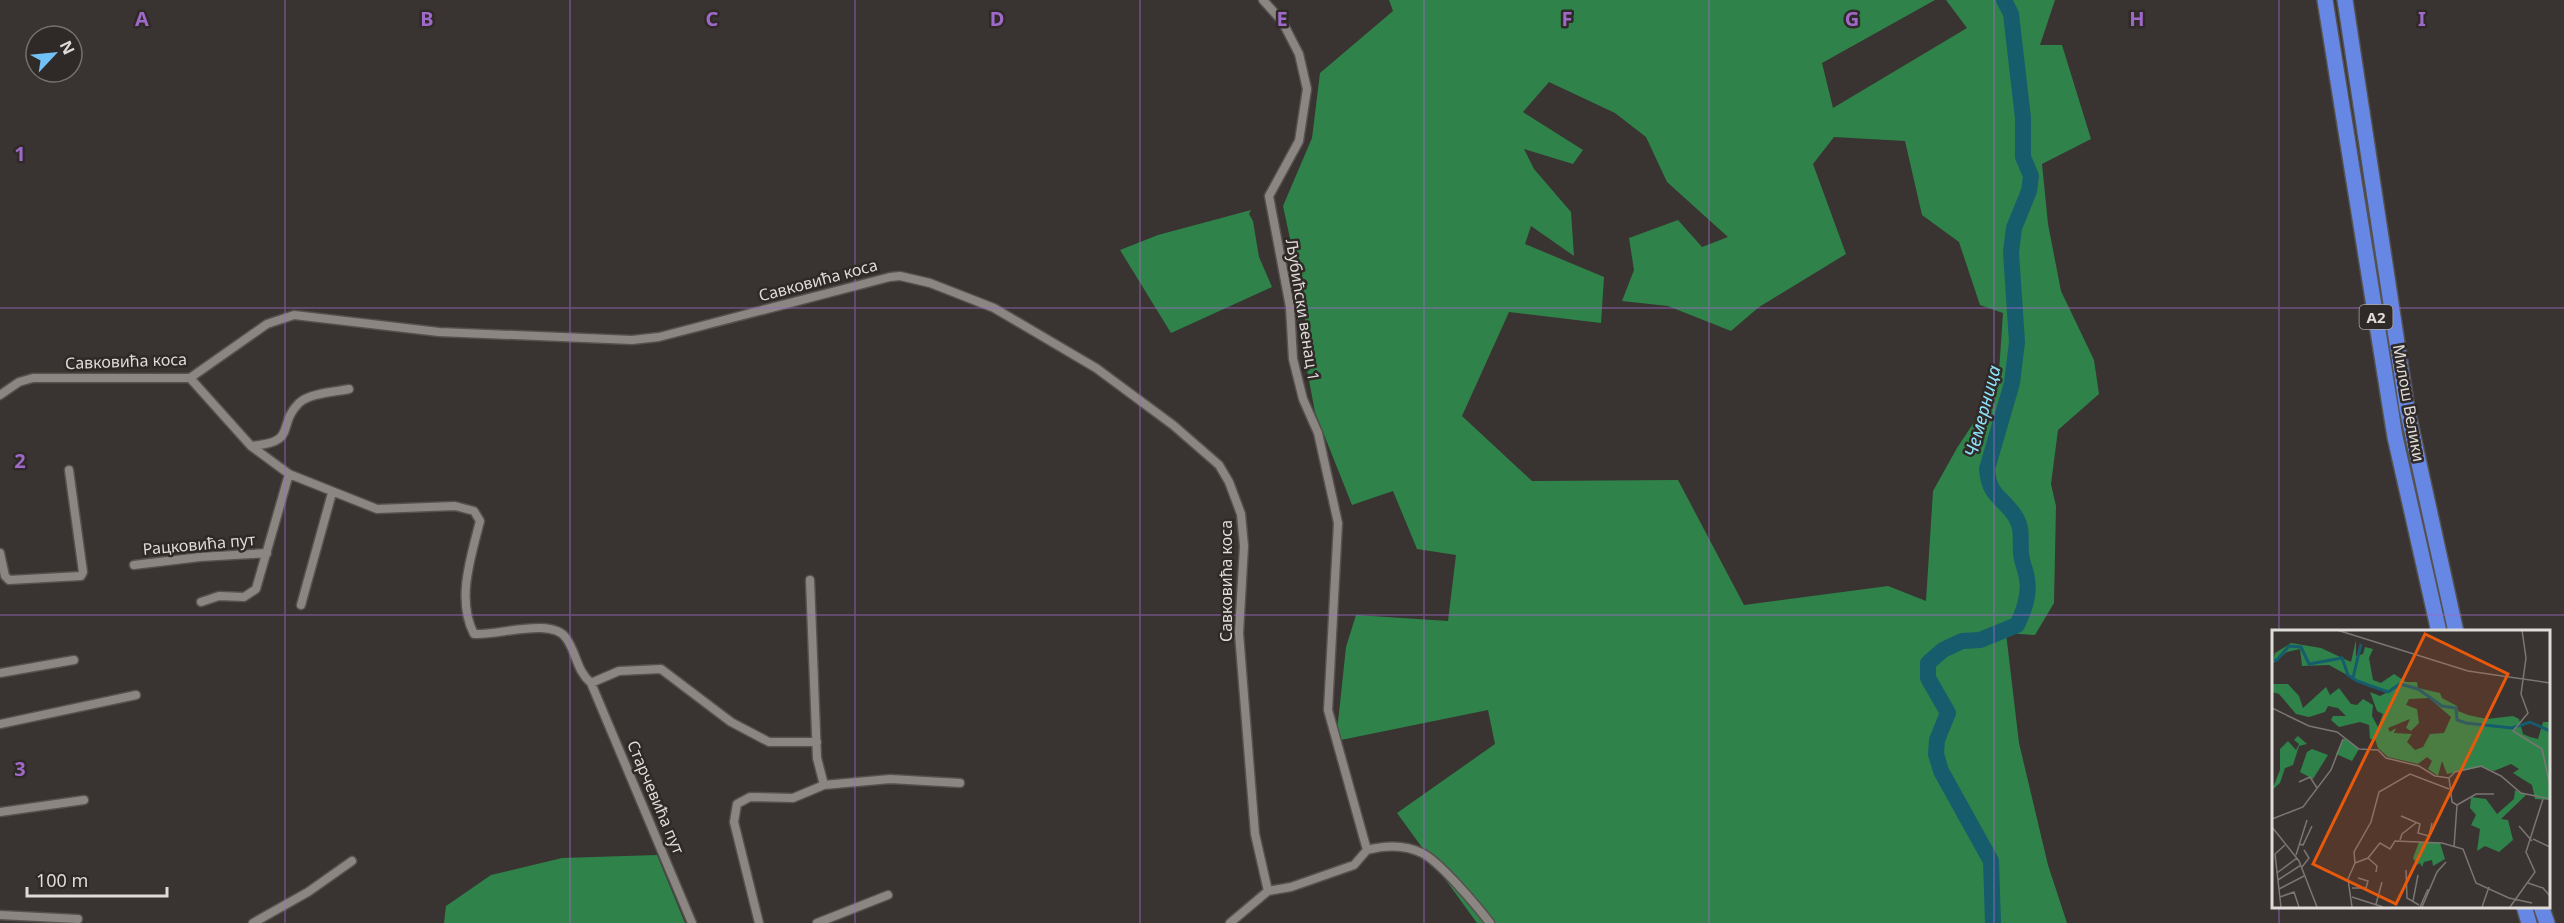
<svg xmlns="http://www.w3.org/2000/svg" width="2564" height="923" viewBox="0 0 2564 923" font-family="'Noto Sans',sans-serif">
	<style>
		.forest { fill: #2f834a; fill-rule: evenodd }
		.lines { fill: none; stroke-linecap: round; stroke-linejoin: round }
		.river { stroke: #165c6d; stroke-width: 16 }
		.minor-casing { stroke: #55514f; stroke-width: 11 }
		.motorway-casing { stroke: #55514f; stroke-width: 18 }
		.minor { stroke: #8c8683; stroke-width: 8 }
		.motorway { stroke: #6688e4; stroke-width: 15 }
		.grid { fill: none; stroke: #9e69c8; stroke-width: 1.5; stroke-opacity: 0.55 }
		.labels { text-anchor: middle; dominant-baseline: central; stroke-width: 5; stroke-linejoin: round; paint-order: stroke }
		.shield { fill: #2f2927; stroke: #aaa6a4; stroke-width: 1.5 }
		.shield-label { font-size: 15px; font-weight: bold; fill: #dedbd9 }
		.street-label { font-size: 16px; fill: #dedbd9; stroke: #2f2927 }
		.water-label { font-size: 18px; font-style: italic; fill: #8ee3fc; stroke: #2f2927 }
		.inset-river { fill: none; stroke: #165c6d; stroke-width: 3 }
		.inset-road { fill: none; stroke: #7b7674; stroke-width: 1.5 }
		.view { fill: #e8590c; fill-opacity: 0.15; stroke: #e8590c; stroke-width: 3 }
		.inset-edge { fill: none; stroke: #dedbd9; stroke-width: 3 }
		.grid-label { font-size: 20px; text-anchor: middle; font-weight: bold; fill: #9e69c8; stroke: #2f2927; stroke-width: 5; stroke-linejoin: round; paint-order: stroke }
	</style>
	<rect width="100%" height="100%" fill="#393331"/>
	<path class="forest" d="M1389,0H1935L1822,63L1833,108L1967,28L1946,0H2055L2040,45H2062L2091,139L2042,164L2048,224L2061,291L2094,360L2099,394L2058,430L2051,484L2056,506L2054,603L2035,635L2006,633L2019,743L2048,865L2067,923H1477L1397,813L1495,744L1488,710L1336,741L1346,647L1356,615L1448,621L1456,555L1417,549L1393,491L1352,505L1315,412L1305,359V308L1283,206L1312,138L1320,73L1393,11ZM1549,82L1615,113L1646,137L1667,182L1728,237L1702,247L1678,220L1629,238L1634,270L1622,301L1668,306L1731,331L1759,307L1846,254L1813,164L1834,137L1905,141L1922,215L1959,242L1980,305L2003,313L1998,386L1957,448L1933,491L1926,601L1888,586L1744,605L1678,480L1532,481L1462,416L1509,312L1601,323L1604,277L1525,244L1531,226L1574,256L1571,212L1534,169L1524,149L1573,164L1583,150L1523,112Z
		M1251,210L1249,214L1253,221L1259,257L1272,287L1171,333L1120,250L1158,235Z
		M657,855L685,923H444L446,906L491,875L562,858Z"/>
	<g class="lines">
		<path class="river" d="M1993,923L1991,861L1941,771L1936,754L1937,740L1948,713L1928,678V663L1943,650L1962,641L1980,640L2017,625C2024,611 2030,595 2027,579C2026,570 2021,561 2021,552C2020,538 2023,528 2015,516C2002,496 1989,497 1987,469L2012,383L2017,342L2011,252L2014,228L2029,191L2031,176L2023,157V118L2011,14L2004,0"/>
		<defs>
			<path id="minor" d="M1263,0L1282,21L1299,54L1307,89L1299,141L1269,196L1290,307L1293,359L1303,399L1318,433L1338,523L1328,710L1367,850C1386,845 1404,844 1422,853C1440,862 1477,906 1490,923
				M190,378L251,446L289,474L377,509L455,506L474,511L480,521C471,557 456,600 474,634C497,636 552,617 566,638C577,653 576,670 591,683L692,923
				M0,395L19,382L33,378H190L267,324L294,315L439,332L632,340L659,337L890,277L900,276L930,283L994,308L1096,368L1173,425L1219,465L1229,482L1241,514L1244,546L1239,633L1255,834L1268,891
				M251,446C299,442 276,426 299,403C310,393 335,392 349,389
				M0,553L5,576L9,580L81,576L83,572L69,470
				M134,565L200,557L267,553
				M201,602L219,596L244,597L256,589L289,474
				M301,605L332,493
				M0,673L74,660
				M591,683L619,671L661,669L731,722L769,742H817
				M0,724L136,695
				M824,785L890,779L960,783
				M0,812L84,800
				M1268,891L1291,887L1354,865L1367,850
				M0,915L78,919
				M253,923L308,892L352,861
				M759,923L734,822L737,804L750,797L793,798L824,785L817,758L810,580
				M817,923L888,895
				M1230,923L1268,891"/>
			<path id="motorway" d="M2325,0L2395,437L2439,632
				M2345,0L2407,409L2456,632
				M2524,906L2529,923
				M2541,906L2547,923"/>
		</defs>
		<use href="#minor" class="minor-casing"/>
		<use href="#motorway" class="motorway-casing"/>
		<use href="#minor" class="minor"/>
		<use href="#motorway" class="motorway"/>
	</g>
	<path class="grid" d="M285,0V923M570,0V923M855,0V923M1140,0V923M1424,0V923M1709,0V923M1994,0V923M2279,0V632M0,308H2564M0,615H2564M2279,906V923"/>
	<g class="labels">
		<rect class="shield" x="2359.5" y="305" width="33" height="24" rx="4.5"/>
		<g class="shield-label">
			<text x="2376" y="317">A2</text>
		</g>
		<g class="street-label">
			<text transform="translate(818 280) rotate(-15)">Савковића коса</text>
			<text transform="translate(1303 310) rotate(81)">Љубићски венац 1</text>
			<text transform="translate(126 361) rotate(-2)">Савковића коса</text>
			<text transform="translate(2409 403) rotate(80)">Милош Велики</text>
			<text transform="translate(199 544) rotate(-5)">Рацковића пут</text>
			<text transform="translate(1226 581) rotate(-90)">Савковића коса</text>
			<text transform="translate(656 797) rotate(67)">Старчевића пут</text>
		</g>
		<g class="water-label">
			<text transform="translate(1982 411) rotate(-75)">Чемерница</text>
		</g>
	</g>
	<g transform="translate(2272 630)">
		<rect width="278" height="278" fill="#393331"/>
		<path d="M84,10V26L91,24L93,17L101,19L97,28L101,50L109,53L122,44L134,52H145L146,58L168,63L170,68L185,76L186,81L196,85L215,89L241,86L247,89L251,104L258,107L266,109L271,92H277V170L263,169L260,155L241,143L247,139L239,134L222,141L209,137L175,144L170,131L166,146L156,139L160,131L155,127L146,134L116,127L106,118L103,109H98L97,95L88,92L67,97L59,90L61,86H74L66,78L56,76L53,82L37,87L24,84L7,64L0,62V54H16L27,66L31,78L54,57L58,65L67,58L79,74L85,75L91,69L101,75L100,86L106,97L111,84L105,81L98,62L108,66L116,62L95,56L57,35L30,36L28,19L15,22L0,34L3,23L19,13L49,18L79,32ZM157,68L179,87L172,103L158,104L151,117L143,120L135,112L140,104L122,103L124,98L118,102L116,98L138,89L134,98L139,101L147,93L145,79L134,75L137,69ZM26,106L35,114L27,116L21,135L13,138L8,153L0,160L8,140V119L16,111L24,120L27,114L22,110ZM72,108L87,119L80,131L64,124ZM40,119L56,125L41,149L28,142L35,122ZM243,160L254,165L229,189L236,190L241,210L227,222L213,216L205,221L208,199L199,195L204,185L198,178L199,167L214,169L225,184L242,169ZM147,212L168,213L173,229L161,236L160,230L152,232L150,237L148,233L145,235L141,228Z" fill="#2f834a" fill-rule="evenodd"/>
		<path class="inset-river" d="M0,30H5L17,16L29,17L37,34L70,28L76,45L85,51L116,62L128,54L146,59L170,76L184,78L185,90L194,93L240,98L258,92L278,101M81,48L89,14"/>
		<path class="inset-road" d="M65,0L196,41L278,53M176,0H197M250,0L254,28L249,64L256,83L241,101L270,119L278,156M0,78L37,96L65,102L87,119L106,120L114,128L147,136L163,146L177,148L183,142L209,136L229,146L249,163L278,169M177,148L180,172L185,175M27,152L38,147L45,158M185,175L204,164H222M129,186L148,194L146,203L157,206L160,193M0,189L31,177L59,140L71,109M247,196L260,211M0,197L27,231L45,277M261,209L278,217M128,210L130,204L144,193M27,214L31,215L40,196M182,217L185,175M24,225L35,190M96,228L105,236L104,242M83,233L96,228L108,213L118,219L123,211L170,213L191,219L204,253L237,268L260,273M30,237L37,228L32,220M134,240L135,268L147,275M5,243L25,228M6,250L29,235M256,253L271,258L278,266M80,258H94L96,251L86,248M7,259L32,246M8,267L22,262L27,277M80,267L111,277M141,271L146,245M104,274L110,252M9,277L3,224L13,215M80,277L76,249L83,233L82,222L99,192L107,162L138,144L177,159M148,277L156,259M150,277L165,242L174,232M210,277L217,257M238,277L263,242L254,222L271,169"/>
		<path class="view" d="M153,4L236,44L124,274L41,234Z"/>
		<rect width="278" height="278" class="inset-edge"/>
	</g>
	<g class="grid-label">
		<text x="142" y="26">A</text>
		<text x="427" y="26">B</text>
		<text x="712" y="26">C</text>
		<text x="997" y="26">D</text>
		<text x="1282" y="26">E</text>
		<text x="1567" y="26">F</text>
		<text x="1852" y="26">G</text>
		<text x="2137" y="26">H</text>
		<text x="2422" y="26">I</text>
		<text x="20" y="161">1</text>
		<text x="20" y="468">2</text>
		<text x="20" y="776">3</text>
	</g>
	<g transform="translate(54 54) rotate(64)"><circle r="28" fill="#2f2927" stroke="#75706e" stroke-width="1.5"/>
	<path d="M0-4.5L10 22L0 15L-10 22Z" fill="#71c1f5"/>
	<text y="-9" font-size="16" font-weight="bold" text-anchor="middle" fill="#dedbd9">N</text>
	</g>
	<path d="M27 887v9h140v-9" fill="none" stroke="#dedbd9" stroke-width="3"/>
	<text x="36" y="887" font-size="18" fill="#dedbd9" stroke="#2f2927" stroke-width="4.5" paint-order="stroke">100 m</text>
</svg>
